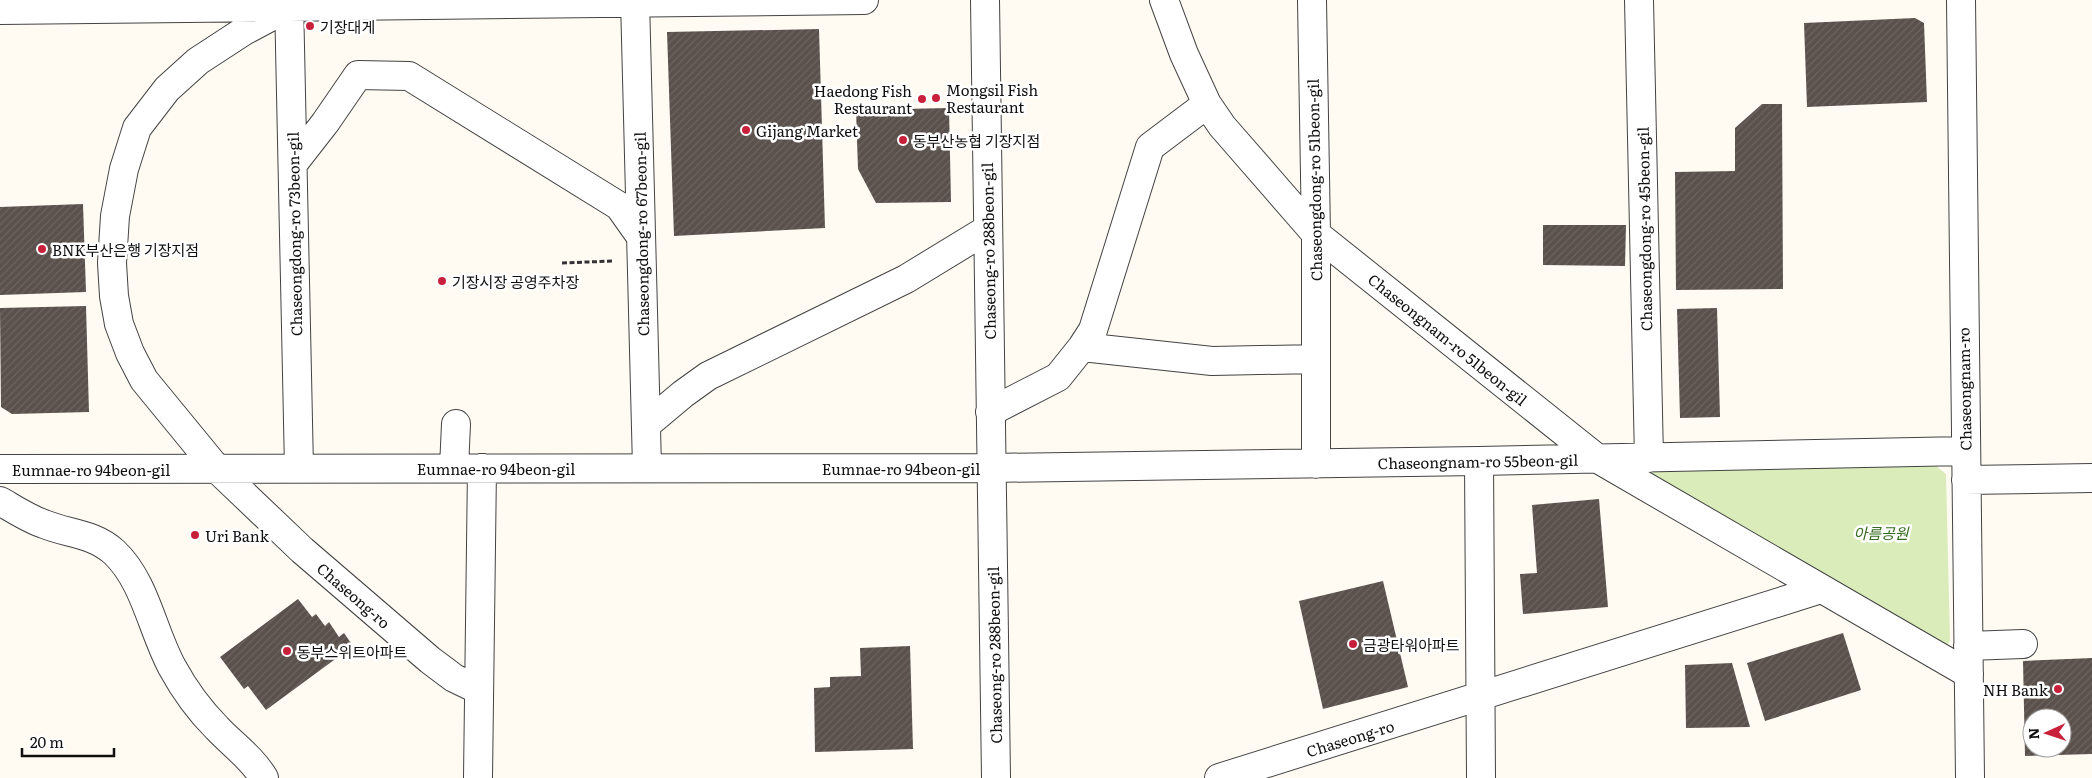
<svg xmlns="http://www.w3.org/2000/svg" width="2092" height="778" viewBox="0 0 2092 778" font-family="Literata,'Noto Sans KR',serif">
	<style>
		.park { fill: #daecba }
		.building { fill: url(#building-hatch); fill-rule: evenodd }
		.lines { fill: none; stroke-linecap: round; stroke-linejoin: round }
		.minor-casing { stroke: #434343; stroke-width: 30 }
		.path { stroke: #323232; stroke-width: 3; stroke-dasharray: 5 2.5; stroke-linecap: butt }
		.minor { stroke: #fff; stroke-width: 28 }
		.poi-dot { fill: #c8203b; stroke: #fff; stroke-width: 2 }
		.labels { text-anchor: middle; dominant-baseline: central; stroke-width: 5; stroke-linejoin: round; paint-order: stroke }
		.poi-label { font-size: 15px; fill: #101010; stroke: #fff; text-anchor: start }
		.street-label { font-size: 15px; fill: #101010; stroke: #fff }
		.park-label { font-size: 15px; font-style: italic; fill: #356c1c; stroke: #fff }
	</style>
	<defs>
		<pattern id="building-hatch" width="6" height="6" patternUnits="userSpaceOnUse" patternTransform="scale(1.25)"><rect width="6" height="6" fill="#5a504c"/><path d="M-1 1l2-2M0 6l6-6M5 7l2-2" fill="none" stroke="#6d6561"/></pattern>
	</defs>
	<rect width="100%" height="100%" fill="#fffbf3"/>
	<path class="park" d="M1936,466L1946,474L1950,641L1946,647L1653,475L1652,469Z"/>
	<path class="building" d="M1915,18L1924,23L1927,102L1807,107L1804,23Z
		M819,29L825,228L674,236L667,32Z
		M1762,104H1782L1783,289L1676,290L1675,172L1735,171V128Z
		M949,108L951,202L876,203L858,169L856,110Z
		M83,204L86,292L0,295V207Z
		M1543,225H1626L1625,266L1543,265Z
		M86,306L89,412L12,414L1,407L0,308Z
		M1717,308L1720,417L1680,418L1677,309Z
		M1599,499L1608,607L1523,614L1520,574L1537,573L1532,505Z
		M1383,581L1408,687L1323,709L1299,601Z
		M298,599L312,617L316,614L325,626L329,622L339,637L344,633L353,646L266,710L248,686L244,689L220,657Z
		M1843,633L1861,690L1765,721L1747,663Z
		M910,646L913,749L815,752L814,688L830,687V677L861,676L860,648Z
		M2092,658V754L2025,756L2023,661ZM2032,718H2062V748H2032Z
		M1732,663L1750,727L1686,728L1685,665Z"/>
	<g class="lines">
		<defs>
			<path id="minor" d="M289,0L299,468
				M359,0L349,6L289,7L244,31L198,61L167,89L137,128L124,169L115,216L112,263L114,296L119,324L130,353L144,380L217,469L302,550L430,660L454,678L479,690
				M635,0L647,467
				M985,0L996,778
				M1164,0L1184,54L1207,104L1222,126L1316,234L1598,459L1969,674
				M1312,0L1316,234V464
				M1639,0L1649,458
				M1961,0L1970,778
				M341,6L864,0
				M0,10L283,7
				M293,164L325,123L358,75L409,76L619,206L641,237
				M1082,347L1212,361L1316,359
				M990,412L1058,377L1082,347L1093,330L1150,147L1207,104
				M646,425L683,394L708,376L906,279L988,229
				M1479,461L1481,778
				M454,468L456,424
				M0,469L991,468L1479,461L1965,451
				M1966,480L2092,478
				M0,501C14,509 29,519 44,524C68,534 93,533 114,552C145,581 152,630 172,667C184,689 199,710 217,728C233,745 252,758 264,778
				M1968,646L2023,644
				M478,778L482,468
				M1219,778L1821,589"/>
		</defs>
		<use href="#minor" class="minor-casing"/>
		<path class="path" d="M562,263L613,261"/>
		<use href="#minor" class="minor"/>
	</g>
	<g class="poi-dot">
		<circle cx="310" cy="26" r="5"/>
		<circle cx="936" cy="98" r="5"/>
		<circle cx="922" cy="99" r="5"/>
		<circle cx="746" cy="130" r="5"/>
		<circle cx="903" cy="140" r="5"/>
		<circle cx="42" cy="249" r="5"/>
		<circle cx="442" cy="281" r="5"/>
		<circle cx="195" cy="535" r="5"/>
		<circle cx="1353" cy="644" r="5"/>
		<circle cx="287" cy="651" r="5"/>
		<circle cx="2058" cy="689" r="5"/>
	</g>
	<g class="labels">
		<g class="poi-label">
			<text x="320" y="26">기장대게</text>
			<text x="946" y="89">Mongsil Fish<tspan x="946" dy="17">Restaurant</tspan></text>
			<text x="912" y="90" text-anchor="end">Haedong Fish<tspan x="912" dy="17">Restaurant</tspan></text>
			<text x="756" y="130">Gijang Market</text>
			<text x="913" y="140">동부산농협 기장지점</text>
			<text x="52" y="249">BNK부산은행 기장지점</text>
			<text x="452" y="281">기장시장 공영주차장</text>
			<text x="205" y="535">Uri Bank</text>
			<text x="1363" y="644">금광타워아파트</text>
			<text x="297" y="651">동부스위트아파트</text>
			<text x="2048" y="689" text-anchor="end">NH Bank</text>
		</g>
		<g class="street-label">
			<text transform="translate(1314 180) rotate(-91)">Chaseongdong-ro 51beon-gil</text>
			<text transform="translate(1644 229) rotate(-91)">Chaseongdong-ro 45beon-gil</text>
			<text transform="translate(294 234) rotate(-91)">Chaseongdong-ro 73beon-gil</text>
			<text transform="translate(641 234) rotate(-91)">Chaseongdong-ro 67beon-gil</text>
			<text transform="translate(988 251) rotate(-91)">Chaseong-ro 288beon-gil</text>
			<text transform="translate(1448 339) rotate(39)">Chaseongnam-ro 51beon-gil</text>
			<text transform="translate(1964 389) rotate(-91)">Chaseongnam-ro</text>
			<text transform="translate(1478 461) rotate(-1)">Chaseongnam-ro 55beon-gil</text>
			<text x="496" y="468">Eumnae-ro 94beon-gil</text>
			<text x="901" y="468">Eumnae-ro 94beon-gil</text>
			<text x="91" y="469">Eumnae-ro 94beon-gil</text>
			<text transform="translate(354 595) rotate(41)">Chaseong-ro</text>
			<text transform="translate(994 655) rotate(-91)">Chaseong-ro 288beon-gil</text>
			<text transform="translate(1350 738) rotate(-17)">Chaseong-ro</text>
		</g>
		<g class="park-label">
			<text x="1881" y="532">아름공원</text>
		</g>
	</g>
	<g transform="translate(2047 733) rotate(267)"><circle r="24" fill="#ffffff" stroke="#9f9f9f"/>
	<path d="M0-4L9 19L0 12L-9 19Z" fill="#c8203b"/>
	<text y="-8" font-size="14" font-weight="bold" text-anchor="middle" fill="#101010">N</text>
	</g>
	<path d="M22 748v8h92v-8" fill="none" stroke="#101010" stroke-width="2.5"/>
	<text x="30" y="748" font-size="15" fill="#101010" stroke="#ffffff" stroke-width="4" paint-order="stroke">20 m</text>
</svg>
